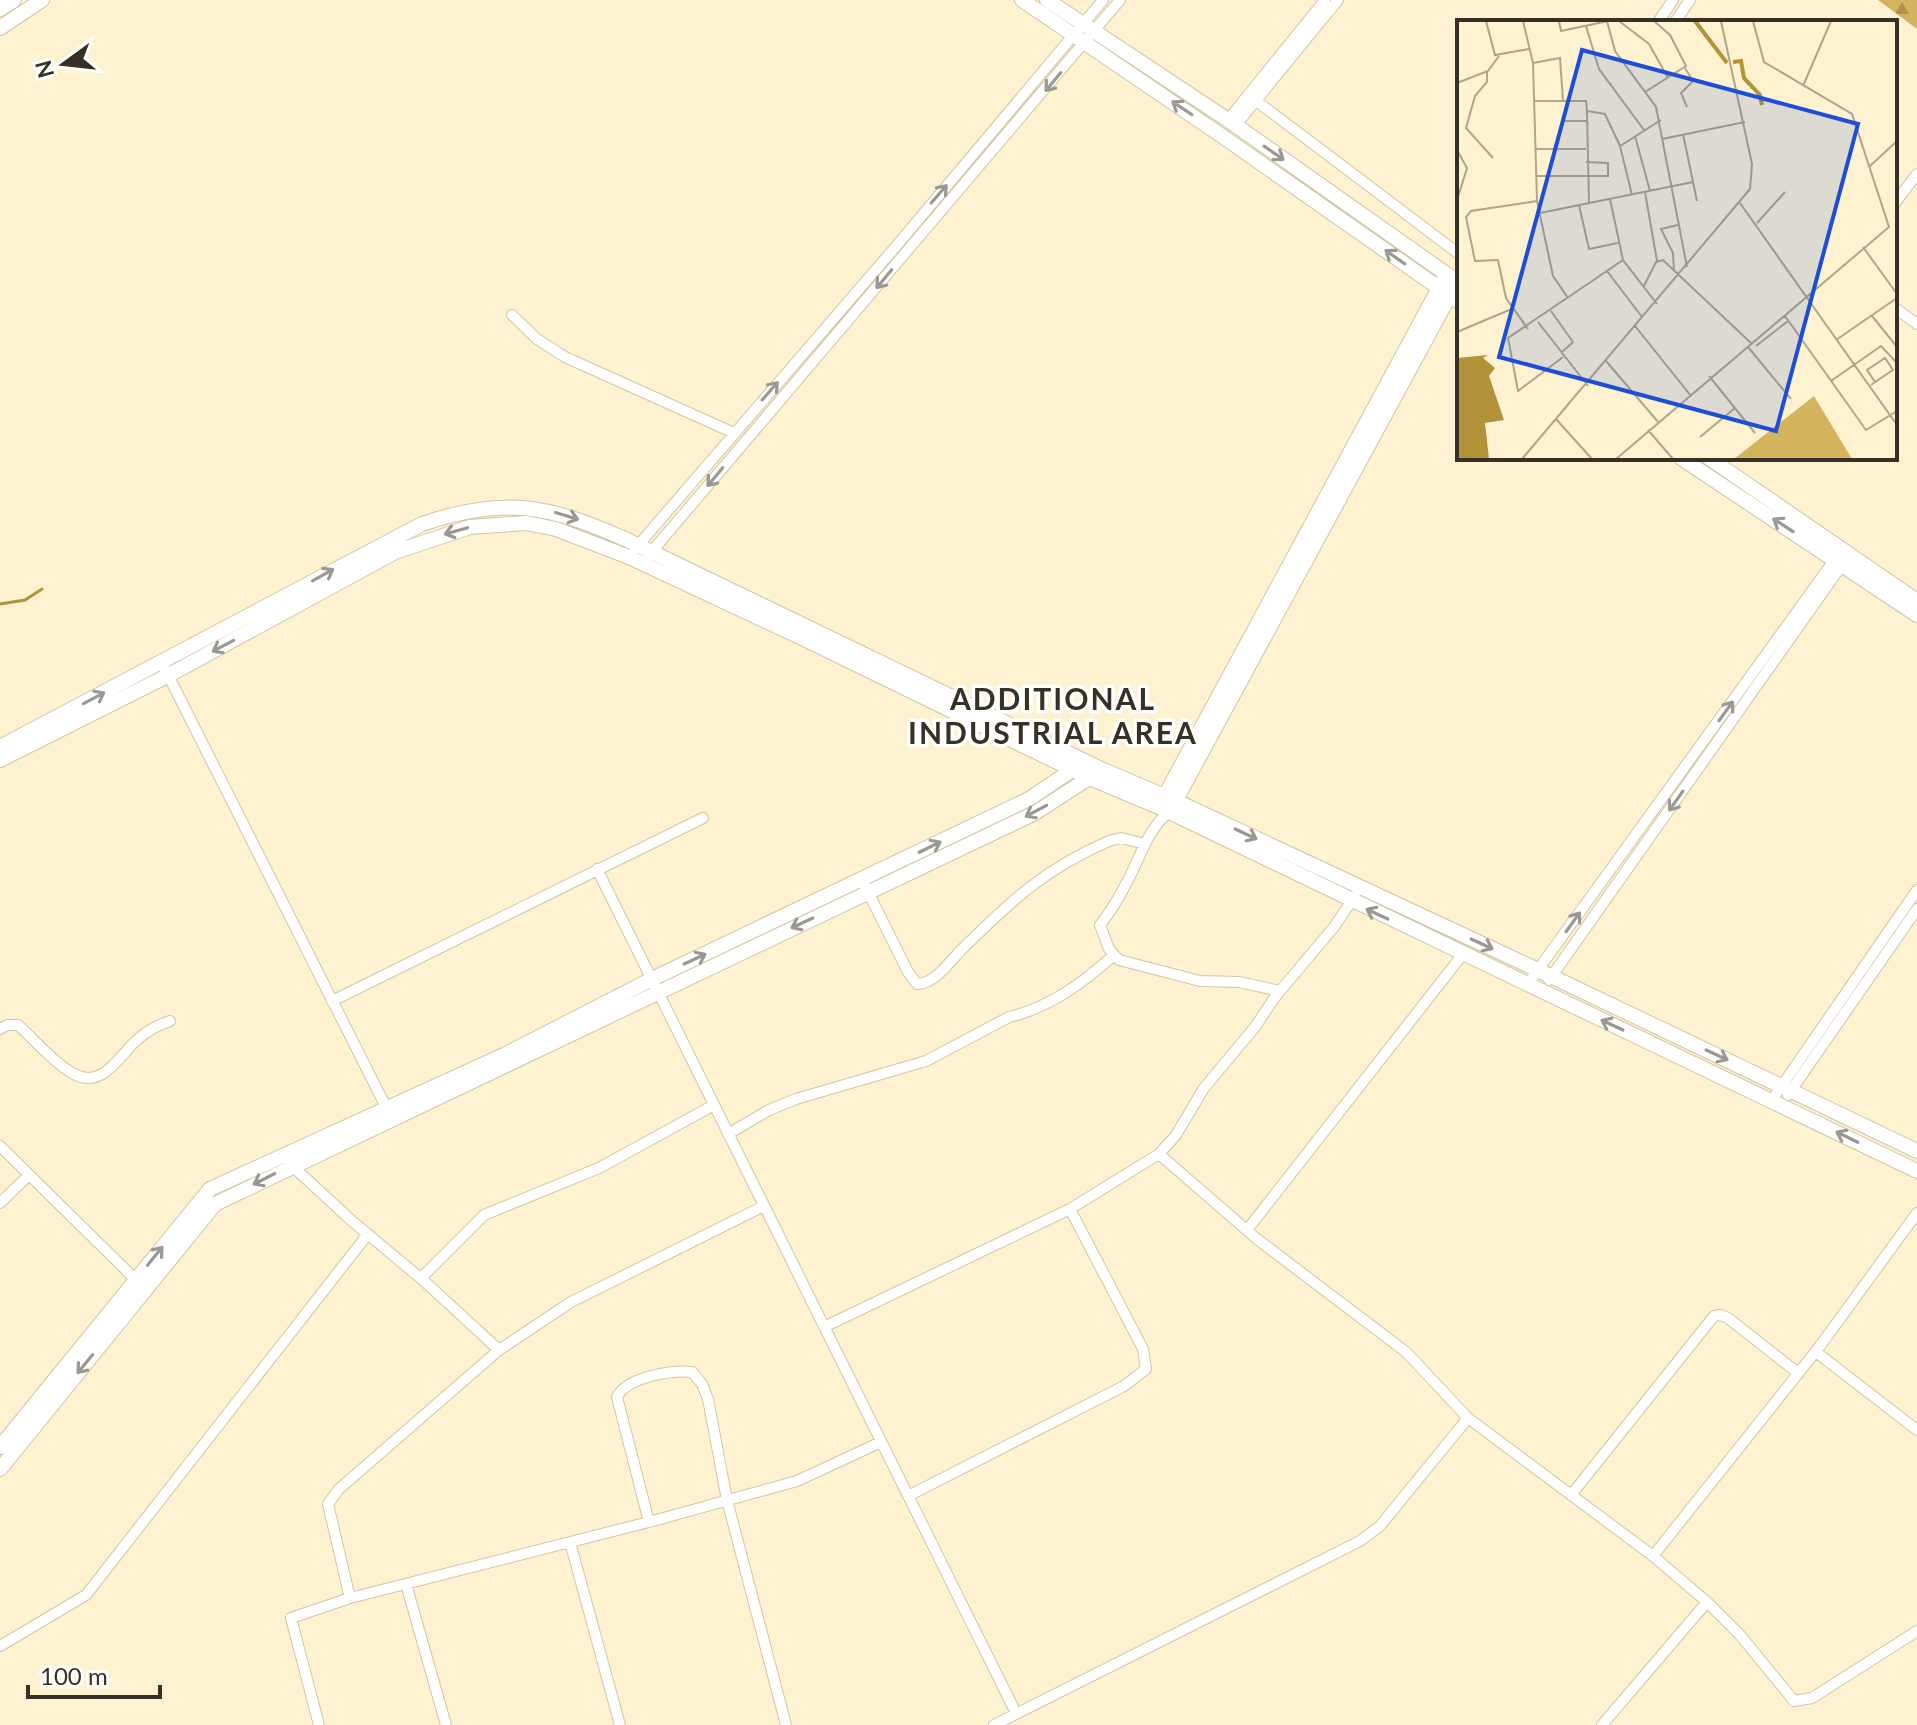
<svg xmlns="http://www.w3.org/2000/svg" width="1917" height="1725" viewBox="0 0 1917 1725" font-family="Lato,sans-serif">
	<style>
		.forest { fill: url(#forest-firs) }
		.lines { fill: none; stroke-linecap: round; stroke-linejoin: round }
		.stream { stroke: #b29339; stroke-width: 3 }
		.street-casing { stroke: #d1c5a3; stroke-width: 12 }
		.secondary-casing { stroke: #d1c5a3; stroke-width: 16 }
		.street { stroke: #fff; stroke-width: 10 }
		.secondary { stroke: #fff; stroke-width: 14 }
		.oneway { stroke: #9a9892 }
		.labels { text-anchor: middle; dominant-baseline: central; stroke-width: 7; stroke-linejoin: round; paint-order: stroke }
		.district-label { font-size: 30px; font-weight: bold; letter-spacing: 2px; fill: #363124; stroke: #fff }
		.inset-river { fill: none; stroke: #b29339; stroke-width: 4 }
		.inset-road { fill: none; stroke: #afa58b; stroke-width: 2 }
		.view { fill: #1d4ed8; fill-opacity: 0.15; stroke: #1d4ed8; stroke-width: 4 }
		.inset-edge { fill: none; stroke: #363124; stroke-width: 4 }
	</style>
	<defs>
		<pattern id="forest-firs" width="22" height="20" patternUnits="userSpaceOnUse" patternTransform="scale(2)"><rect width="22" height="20" fill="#d4b55d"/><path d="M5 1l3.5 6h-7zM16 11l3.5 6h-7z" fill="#ad944d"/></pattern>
	</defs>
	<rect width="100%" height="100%" fill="#fff2d0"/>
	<path class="forest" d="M1878,0H1917V29Z"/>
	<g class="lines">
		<path class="stream" d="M0,604L25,600L42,589"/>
		<defs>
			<path id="street" d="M1658,22L1673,0
				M1675,22L1690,0
				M1255,100L1459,254
				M1228,120L1325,0
				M1235,126L1338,0
				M1895,203L1917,174
				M1895,308L1917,324
				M512,315L537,339L565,357L734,433
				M635,549L898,244L1103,0
				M648,556L1120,0
				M161,661L389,1113
				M1169,812C1147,830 1140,858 1127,882C1119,898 1111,911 1100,925L1109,949L1119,960L1200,981L1239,982L1280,991
				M597,869L1016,1713
				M862,880L908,972L917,984C934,984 949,963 960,951C1010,902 1044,869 1109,841L1121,838L1145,844
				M1549,980L1844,562
				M1527,985L1838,555
				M332,1001L703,818
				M0,1029L7,1025H18C36,1041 54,1063 74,1074C103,1090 120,1054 138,1039C148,1030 158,1025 170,1021
				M1788,1095L1917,909
				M1772,1100L1917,890
				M728,1134L769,1110L796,1099L926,1061L1009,1017C1049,1008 1084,982 1114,955
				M0,1146L138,1282
				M1159,1154L1257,1239L1406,1352L1468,1418L1653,1556L1707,1602L1740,1635L1794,1701L1812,1698L1917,1631
				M289,1163L352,1221L424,1281L499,1350L339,1489L328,1504L350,1598L291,1618L319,1725
				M0,1203L29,1175
				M1247,1230L1463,954
				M421,1278L484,1215L599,1168L714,1105
				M824,1327L1070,1209L1159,1154L1176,1135L1204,1088L1255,1027L1275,997L1334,927L1355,896
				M499,1350L571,1302L764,1206
				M1816,1352L1917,1430
				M1571,1495L1714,1316L1720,1315L1728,1318L1798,1373
				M908,1496L1124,1386L1146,1369L1143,1349L1070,1209
				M649,1522L617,1397C627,1377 671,1370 692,1372L702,1384L708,1399L727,1500L786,1725
				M570,1542L620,1725
				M1653,1556L1820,1346L1917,1213
				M406,1584L446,1725
				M350,1598L649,1522L797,1481L881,1442
				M0,1646L86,1595L368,1234
				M994,1725L1360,1541L1380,1526L1468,1418
				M1602,1725L1707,1602"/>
			<path id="secondary" d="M1022,0L1222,136L1459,302
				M1047,0L1228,120L1452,278
				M0,9L14,0
				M0,28L42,0
				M1681,458L1917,615
				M1709,458L1917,601
				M0,747L422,524C504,496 548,505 625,539L1101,769L1176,801L1538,970L1917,1151
				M0,760L169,675L395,552L470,527L526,523L556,529L629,557L800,637L1090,778L1159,807L1917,1171
				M1161,803L1446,275
				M1171,809L1457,282
				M0,1447L210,1189L506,1054L652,979L1029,799L1078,766
				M0,1469L215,1204L1035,813L1095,774"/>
		</defs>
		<use href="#street" class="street-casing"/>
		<use href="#secondary" class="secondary-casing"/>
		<use href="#street" class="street"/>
		<use href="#secondary" class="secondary"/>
	</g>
	<defs><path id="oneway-shaft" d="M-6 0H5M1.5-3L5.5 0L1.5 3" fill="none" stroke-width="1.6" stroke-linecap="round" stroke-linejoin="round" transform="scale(2)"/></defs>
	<g class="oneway">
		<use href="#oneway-shaft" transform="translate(1053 82) rotate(130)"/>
		<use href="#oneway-shaft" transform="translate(1182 108) rotate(-146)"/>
		<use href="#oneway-shaft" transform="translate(1274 153) rotate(35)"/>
		<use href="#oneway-shaft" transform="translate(939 194) rotate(-49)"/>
		<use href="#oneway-shaft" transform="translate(1395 257) rotate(-145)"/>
		<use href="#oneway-shaft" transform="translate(884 279) rotate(130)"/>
		<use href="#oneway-shaft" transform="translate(770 391) rotate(-49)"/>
		<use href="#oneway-shaft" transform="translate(715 477) rotate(130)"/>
		<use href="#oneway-shaft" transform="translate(567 516) rotate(17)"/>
		<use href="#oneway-shaft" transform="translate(1783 525) rotate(-147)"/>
		<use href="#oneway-shaft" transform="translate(456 531) rotate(164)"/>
		<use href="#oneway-shaft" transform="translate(323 575) rotate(-29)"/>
		<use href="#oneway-shaft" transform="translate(223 646) rotate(152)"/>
		<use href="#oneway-shaft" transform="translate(94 698) rotate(-28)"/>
		<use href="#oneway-shaft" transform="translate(1726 711) rotate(-54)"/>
		<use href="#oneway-shaft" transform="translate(1676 801) rotate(125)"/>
		<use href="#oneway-shaft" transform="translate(1036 811) rotate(152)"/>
		<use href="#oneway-shaft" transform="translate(1246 834) rotate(25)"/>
		<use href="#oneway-shaft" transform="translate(930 847) rotate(-26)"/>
		<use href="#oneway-shaft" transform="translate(1377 914) rotate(-155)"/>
		<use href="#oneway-shaft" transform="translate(1573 922) rotate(-54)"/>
		<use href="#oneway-shaft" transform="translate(802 923) rotate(155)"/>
		<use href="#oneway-shaft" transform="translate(1482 944) rotate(25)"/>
		<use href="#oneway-shaft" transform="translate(695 959) rotate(-25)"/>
		<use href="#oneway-shaft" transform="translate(1612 1025) rotate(-155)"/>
		<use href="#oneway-shaft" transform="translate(1717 1055) rotate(25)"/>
		<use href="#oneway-shaft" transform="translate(1847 1137) rotate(-154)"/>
		<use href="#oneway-shaft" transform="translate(264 1179) rotate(153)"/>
		<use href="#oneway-shaft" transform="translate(155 1256) rotate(-51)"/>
		<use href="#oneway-shaft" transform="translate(85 1364) rotate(129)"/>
	</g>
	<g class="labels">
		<g class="district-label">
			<text x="1053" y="698">ADDITIONAL<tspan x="1053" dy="34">INDUSTRIAL AREA</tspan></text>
		</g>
	</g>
	<g transform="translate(1457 20)">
		<rect width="440" height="440" fill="#fff2d0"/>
		<path d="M357,376L395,439H277Z" fill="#d4b55d"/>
		<path d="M31,335L26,338L38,348L32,356L47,400L28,403L32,439H0V338Z" fill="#b29339"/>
		<path class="inset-river" d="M238,1L270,43M276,42L284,41L287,58L303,75L305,85"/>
		<path class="inset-road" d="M29,1L38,35L72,29M66,1L76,43L80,181L96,256L111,278M102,1L104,11L151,1M150,1L158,31L199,87L230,247M162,1L192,24L211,58M129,6L142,49L187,110M76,43L103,38L106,81M228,48L236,61L224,73L230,87M30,52V62L18,76L9,108L36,138M0,63L31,51L42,36M346,66L374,1M188,72L229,46L213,15L197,1M78,81H129L130,91L148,94L163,126L204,100M130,91L132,183M105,101H130M226,114L240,181M178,116L193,171M205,119L288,102M163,126L175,175M79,129H129M0,130L10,148L0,180M412,147L440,121M79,156H151V143L129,142M188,172L200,241M153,179L166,240L200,284M283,183L440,405M122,185L132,229L161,223M83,193L236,162M300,203L328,172M406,227L440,274M150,251L185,297M217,251L216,233L204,209L221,205M187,266L199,242L206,240L295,324M94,291L116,322L104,333M328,296L409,410L440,391M415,296L440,327M81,302L131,366M178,306L234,376M71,309L49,278L41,240L18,241L9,197L14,191L80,181M0,312L57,288M379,320L440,278M299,326L331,301M291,327L334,379M106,337L61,371L51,318L166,240M149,341L202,403M252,356L298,413M374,361L424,326L440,343M414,365L418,362L410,350L428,338L436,350L418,362M99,399L135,439M191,410L216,439M243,417L278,388M65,439L293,169L295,144L264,1M159,439L432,207L395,94L307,42L296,1"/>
		<path class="view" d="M125,30L401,104L319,411L42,337Z"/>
		<rect width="440" height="440" class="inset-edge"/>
	</g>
	<g transform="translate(64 64) rotate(255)" stroke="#ffffff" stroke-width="6" paint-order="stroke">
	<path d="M0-6L14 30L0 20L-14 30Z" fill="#363124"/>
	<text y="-12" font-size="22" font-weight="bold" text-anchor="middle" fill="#363124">N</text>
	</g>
	<path d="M28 1685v12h132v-12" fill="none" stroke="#363124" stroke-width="4"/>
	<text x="40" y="1685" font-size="24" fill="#363124" stroke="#ffffff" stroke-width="6" paint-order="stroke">100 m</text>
</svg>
